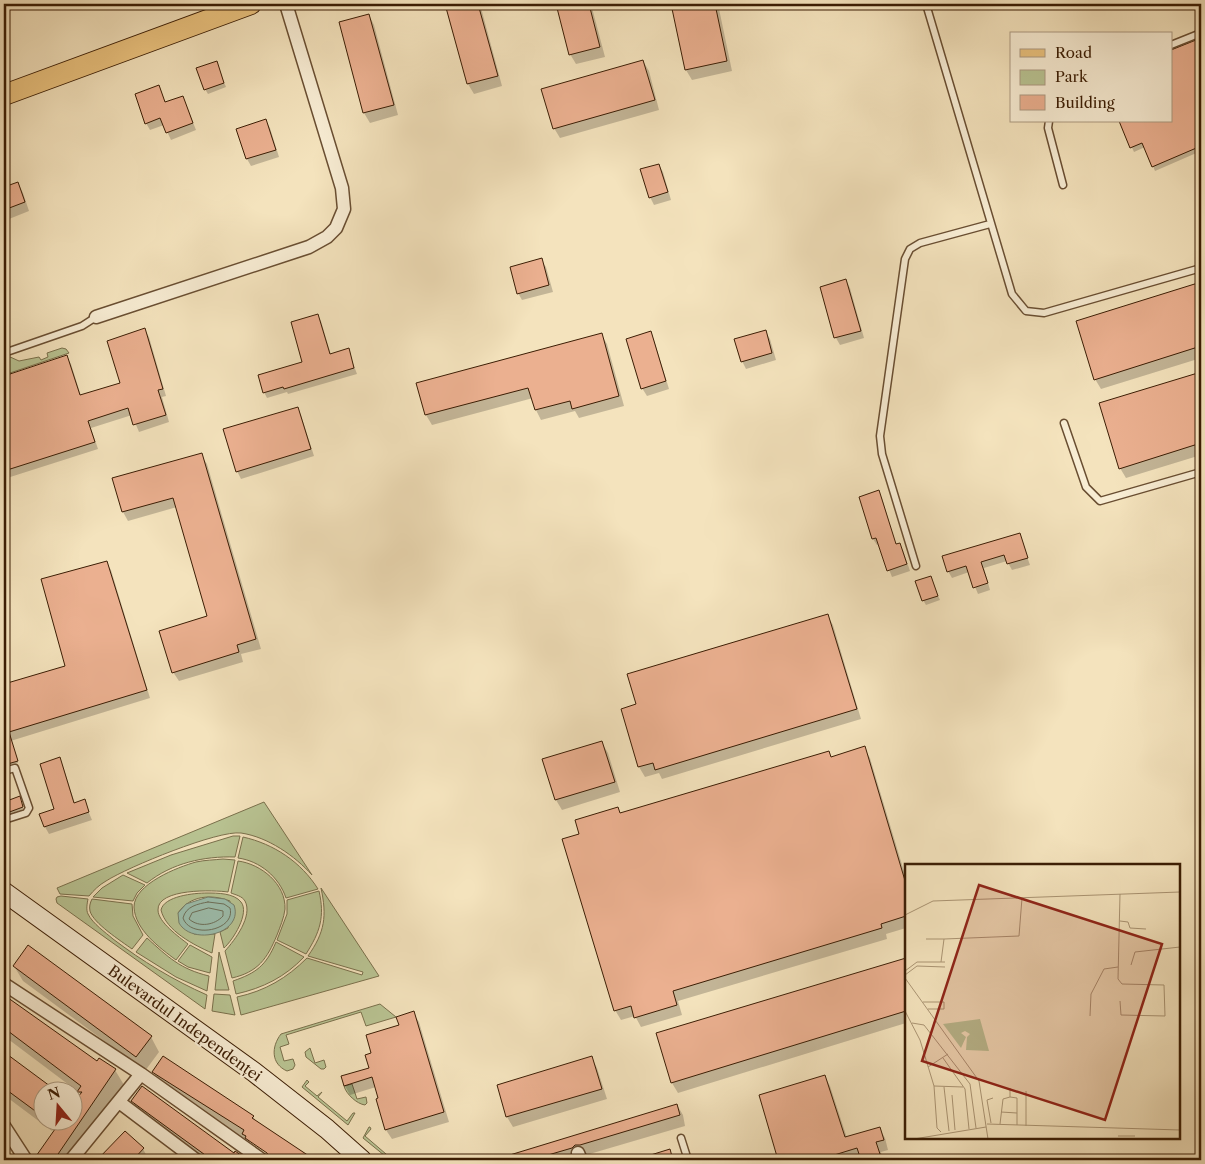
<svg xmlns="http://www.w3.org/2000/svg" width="1205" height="1164" viewBox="0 0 1205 1164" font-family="'Libre Caslon Text',serif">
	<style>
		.green { fill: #b9c493; stroke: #7a704c }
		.water { fill: #9cbead; stroke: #757e69 }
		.shadow { fill: #0003 }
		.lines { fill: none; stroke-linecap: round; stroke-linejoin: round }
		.shore { stroke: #6c6e58; stroke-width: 1 }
		.building { fill: #ebb090; stroke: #3b1d04 }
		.service-casing { stroke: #694e32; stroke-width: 9 }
		.minor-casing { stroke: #694e32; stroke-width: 15 }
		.secondary-casing { stroke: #3b1d04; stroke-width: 21 }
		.primary-casing { stroke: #3b1d04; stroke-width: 22 }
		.service { stroke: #f8edd4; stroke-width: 6 }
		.minor { stroke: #f8edd4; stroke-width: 12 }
		.secondary { stroke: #f8edd4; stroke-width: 19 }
		.primary { stroke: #eac27e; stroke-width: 20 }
		.labels { text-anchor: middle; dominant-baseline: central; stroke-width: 4; stroke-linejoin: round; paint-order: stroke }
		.street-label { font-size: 15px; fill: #3b1d04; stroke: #f8edd4 }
		.inset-road { fill: none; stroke: #aa9473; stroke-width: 1 }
		.view { fill: #8f2418; fill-opacity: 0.15; stroke: #8f2418; stroke-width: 2.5 }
		.inset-edge { fill: none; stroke: #3b1d04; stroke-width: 2.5 }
	</style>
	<rect width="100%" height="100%" fill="#f4e3bd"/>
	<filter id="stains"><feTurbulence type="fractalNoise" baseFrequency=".004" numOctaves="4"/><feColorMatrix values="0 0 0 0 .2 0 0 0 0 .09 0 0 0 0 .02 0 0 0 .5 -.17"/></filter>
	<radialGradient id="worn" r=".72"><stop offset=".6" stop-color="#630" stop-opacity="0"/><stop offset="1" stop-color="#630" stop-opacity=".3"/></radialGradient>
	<path class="green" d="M62,348L66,349L69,353L4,375V357L8,356L19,361L39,357L41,360L48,357L47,353Z
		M264,802L312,875C295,856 268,837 241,833C218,830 128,867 106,881C99,885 94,890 89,896L60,894L57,888Z
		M233,836H240L235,857C204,856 172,863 147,883L127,873L171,855Z
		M243,837C274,844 301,862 318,889L286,898C279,877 260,861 238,858Z
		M223,859L235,860L228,892C215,890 157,888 158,910C158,922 179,937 188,944L176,960C160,948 135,930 134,907C134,884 178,867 196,862C205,860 214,860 223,859Z
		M238,861C261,864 286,884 285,909C284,918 280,927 277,935C267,959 258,972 232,978L225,951C235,940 253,916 245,901C242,896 236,895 231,893Z
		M123,875L145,885L137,893L133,901L93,897L102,888Z
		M321,888L379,976L241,1015L237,997C265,991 287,978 307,958L362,975L363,972L308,956C325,932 327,916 321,888Z
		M319,891C325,917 320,932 306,954L277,940L287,914V900Z
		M207,893C217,893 234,893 241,902C250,913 233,940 224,948L220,932L228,928L230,901C212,894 190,895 178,913L194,934H215L212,953C194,945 166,931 161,910C164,896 194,893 207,893Z
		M61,896L88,899C87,904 86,910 88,914C93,924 105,932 113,939C142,961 173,980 207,995L205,1009L57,903L56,899L57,897Z
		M92,899L132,904L133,916L143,935L132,949C121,941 93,923 90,911C89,907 90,903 92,899Z
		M147,938C168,957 180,969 209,976L207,991L176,977L136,952Z
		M276,942L304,957C285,977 263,988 236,994L233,981C256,973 266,966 276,942Z
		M190,945L212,957L210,973L188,967L178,961Z
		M219,952L229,990H215Z
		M214,994L230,995L235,1015L212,1011Z
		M380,1004L396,1017L366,1026L361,1012L286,1035L289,1044L280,1047L284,1061L293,1059L295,1065L293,1069L287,1071C271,1064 271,1047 281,1034Z
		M310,1048L315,1063L324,1060L326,1067L324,1069H321L306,1057L305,1052Z
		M307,1080L309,1082L305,1086L317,1096L322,1092L318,1097L347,1121L353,1113H355L348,1125L302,1087Z
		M352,1084L357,1099L366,1097L367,1103L365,1105C357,1104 346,1094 344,1086Z
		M369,1127H370L371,1129L365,1136L393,1160H390L363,1138Z"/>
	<path class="water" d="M208,897L225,899L234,905C244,934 192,946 179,923L178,913L186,904Z"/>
	<path class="shadow" d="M447,4H480L502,86L474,94L468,84Z
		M557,4H591L605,57L576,64L570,54Z
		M672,4H718L732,71L692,80L686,70Z
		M369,15L374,25L398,115L370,123L364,113L340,23Z
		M1201,40V151L1155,171L1145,147L1134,152L1120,121H1171L1173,51Z
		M643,61L649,71L659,110L560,138L554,128Z
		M216,62L226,87L208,94L205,89Z
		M158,87L165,103L183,97L196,130L171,140L164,125L150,130L146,123Z
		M266,121L270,128L279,157L251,166L247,159L238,130Z
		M659,165L663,172L671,200L654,205L650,197Z
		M18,183L23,193L29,211L4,221V188Z
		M541,260L546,267L553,292L522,300L518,293Z
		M846,280L850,288L864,338L840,345L836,338L821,287Z
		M1201,283V358L1101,389L1095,379L1078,322Z
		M318,316L321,321L331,355L348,350L357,374L288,394L287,392L267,398L264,392L304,363Z
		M145,330L149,337L166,396L162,397L169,422L139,432L132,415L91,428L98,449L4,479V377L67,357L71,364L81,396L122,383Z
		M765,331L770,339L776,360L746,369L742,361Z
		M650,333L654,340L669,389L647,396L642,388Z
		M601,334L607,344L624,406L579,418L575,411L541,420L536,410L533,398L432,425L426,415L418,383Z
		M1201,373V455L1126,478L1120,468L1101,404Z
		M297,408L301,415L314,456L241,479L237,471Z
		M201,455L207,464L261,649L241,654L243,662L179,681L173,672L209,617L177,507L128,521L123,512Z
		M878,492L882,498L896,545L899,544L903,550L910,571L892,577L879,544L877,545L873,539Z
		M4,532L7,542L4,543Z
		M1019,534L1030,565L1012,570L1007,561L984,568L990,590L978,594L969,572L952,578L948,571Z
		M106,562L111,570L150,698L4,743V686L66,667Z
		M930,577L940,600L926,605L923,600Z
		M4,603L8,618L4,619Z
		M827,615L833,625L861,719L662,779L659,773L645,777L639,767L622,710L637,705Z
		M602,743L608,753L620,792L562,810L556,800Z
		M864,748L870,758L906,878V928L886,934L887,939L678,1001L682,1015L641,1027L635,1016L621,1020L615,1010L580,834L621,814L828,752L831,758Z
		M14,750L18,763L4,767V753Z
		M59,759L63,766L75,804L84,801L92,820L49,834L45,827L55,810Z
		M19,798L23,809L4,816V803Z
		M4,947L9,956L4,964Z
		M906,959V1023L678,1093L672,1083L658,1034Z
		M14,966L151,1037L159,1052L145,1071L23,981Z
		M4,996L97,1063L99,1059L115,1070L124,1085L73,1160H36L35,1159L62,1122H72L81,1094L4,1036Z
		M413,1013L419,1022L449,1122L392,1139L386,1130L377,1100L380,1099L376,1087L350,1095L345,1086L371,1069L373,1054Z
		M4,1053L56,1092H42V1122H59L52,1131L4,1095Z
		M592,1058L597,1068L607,1099L513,1127L507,1117L498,1086Z
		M154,1072L253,1116L256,1122L307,1156L309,1160H274L275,1159L250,1140V1143L272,1160H264L252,1149L248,1141L163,1088Z
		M825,1077L830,1086L847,1138L879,1128L885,1138L888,1150L881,1152L883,1160H862L861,1158L854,1160H769L779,1158Z
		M133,1101L234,1155L236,1153L247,1160H202L142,1116Z
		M677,1105L683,1115L685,1126L569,1160H518L516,1154Z
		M126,1133L143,1149L149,1160H99Z
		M4,1143L9,1151L4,1154Z
		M669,1151L675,1160H623L644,1154L647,1158Z"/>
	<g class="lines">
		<path class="shore" d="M208,902L224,904L230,908C236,931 190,939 183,918C186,906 198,904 208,902Z
			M209,908L223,911V916C215,925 199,928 189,919L192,913Z"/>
	</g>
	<path class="building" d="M445,4H478L498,76L467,84Z
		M556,4H589L600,47L569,55Z
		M671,4H715L727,61L685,70Z
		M369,14L394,105L363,113L339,22Z
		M1201,38V146L1152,167L1142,143L1130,148L1119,121H1171V50Z
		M643,60L655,100L553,129L541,89Z
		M217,61L224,83L204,90L196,68Z
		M159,85L165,102L183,96L193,123L166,133L160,118L145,124L135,94Z
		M266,119L276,150L246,159L236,129Z
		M659,164L668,192L649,198L640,169Z
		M18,182L25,202L4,210V187Z
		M542,258L549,285L517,294L510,267Z
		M846,279L861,331L834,338L820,287Z
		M1201,282V346L1094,380L1076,321Z
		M318,314L330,354L349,348L354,368L284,389L283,387L263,393L258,375L302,362L291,322Z
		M145,328L163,389L158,390L166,415L133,425L128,408L88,421L95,442L4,471V376L67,355L80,395L120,383L107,341Z
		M766,330L772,353L741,362L734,339Z
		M651,331L666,381L641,389L626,339Z
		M602,333L619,396L572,409L570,401L535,410L528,388L425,415L416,383Z
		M1201,372V443L1119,469L1099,403Z
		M298,407L311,449L236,472L223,429Z
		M202,453L256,639L237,645L239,652L172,673L159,631L207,616L173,498L122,512L112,478Z
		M879,490L896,544L900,543L907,564L887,571L876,538L872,539L859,497Z
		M1020,533L1028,558L1007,564L1004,555L981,562L988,583L973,588L966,566L947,572L942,556Z
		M107,561L147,690L9,732L18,761L4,765V684L65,666L41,579Z
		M931,576L938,596L922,601L915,581Z
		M828,614L857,709L655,770L653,763L638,767L621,709L636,704L627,674Z
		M602,741L615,782L555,800L542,759Z
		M865,746L906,884V916L881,924L882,928L673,991L677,1005L634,1018L631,1006L614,1011L562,839L579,834L575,820L618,807L620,813L829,751L831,757Z
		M60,757L74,803L85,799L89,812L44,827L39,814L54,809L40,764Z
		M20,796L23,807L4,814V802Z
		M28,945L152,1036L136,1057L13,966Z
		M906,958V1011L671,1083L656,1033Z
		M4,995L97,1061L99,1058L116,1069L54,1160H34V1159L60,1122H72V1104L82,1092H77L81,1086L4,1028Z
		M414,1011L444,1112L385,1130L376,1099L378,1098L372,1077L344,1086L341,1076L369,1068L365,1055L371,1053L366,1035L399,1025L396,1017Z
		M4,1052L58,1092H42V1116L4,1088Z
		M163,1056L254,1116L252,1118L315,1160H270L267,1153L245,1138L246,1136L242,1134L244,1130L152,1072Z
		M592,1056L602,1089L506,1117L497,1085Z
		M825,1075L845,1137L880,1127L884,1140L876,1142L882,1160H861L857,1148L818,1160H778L759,1095Z
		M142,1086L234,1153L235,1151L248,1160H212L131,1101Z
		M677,1104L680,1115L580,1145H575L572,1148L531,1160H500V1158Z
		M125,1131L144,1148L133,1160H97Z
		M670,1149L673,1160H642L641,1158Z"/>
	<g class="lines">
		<defs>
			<path id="service" d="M926,4L1012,294L1026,311L1044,313L1201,268
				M1171,45L1201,33
				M1049,121L1048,128L1063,185
				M4,353L82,326L96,317
				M1064,423L1086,487L1100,501L1201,472
				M916,566L882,454L880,436L905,259L910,249L920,243L990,224
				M4,771L15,768L29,808L26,813L4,820
				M681,1138L688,1160"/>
			<path id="minor" d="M96,317L309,247L327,237L336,228L344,209L342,188L286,4
				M4,984L141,1074L262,1160
				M119,1102L196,1160
				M4,1126L26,1160
				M578,1153L581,1160
				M71,1160L141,1074"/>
			<path id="secondary" d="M4,892L254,1072L327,1129L362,1160"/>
			<path id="primary" d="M4,95L251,4"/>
		</defs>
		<use href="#service" class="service-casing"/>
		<use href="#minor" class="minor-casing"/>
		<use href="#secondary" class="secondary-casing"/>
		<use href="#primary" class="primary-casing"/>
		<use href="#service" class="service"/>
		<use href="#minor" class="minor"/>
		<use href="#secondary" class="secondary"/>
		<use href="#primary" class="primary"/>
	</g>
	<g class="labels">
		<g class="street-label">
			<text transform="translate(185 1023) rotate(36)">Bulevardul Independenței</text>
		</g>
	</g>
	<g transform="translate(905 864)">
		<rect width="275" height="275" fill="#f4e3bd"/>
		<path d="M75,155L84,187L61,186L62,173L65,170L60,167L56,169L61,173L56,184L38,160Z" fill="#b9c493"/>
		<path class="inset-road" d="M0,51L28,37L275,28M215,57L223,58L225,64L241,65M21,75H39M36,98L39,75L114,72L117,34M226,101L230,88L275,83M0,107L12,98H40M0,111L12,102L40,103M0,114L74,217L83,275M215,137L216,151L260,152L259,121L217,120L213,115L215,30M18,138H39V145H23M0,147L15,176L29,222L32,264L36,268M185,152L186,130L199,105L213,103M7,159L19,161L65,220L71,264M38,194L60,225L64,265M23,203L43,190M29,222L58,223M39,223L44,267M47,231L50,266M105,233L112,234V261M96,248L112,249M86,259L82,236L88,234M82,260L275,266M95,260L98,235L105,233V224M121,262V227M213,272H230M9,275L81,263"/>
		<path class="view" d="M74,21L257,80L200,256L17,197Z"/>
		<rect width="275" height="275" class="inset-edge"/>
	</g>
	<rect width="1205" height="1164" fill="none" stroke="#f4e3bd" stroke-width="20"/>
	<rect x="5" y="5" width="1195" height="1154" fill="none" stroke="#3b1d04" stroke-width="2.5"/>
	<rect x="10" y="10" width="1185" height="1144" fill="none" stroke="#3b1d04"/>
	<rect x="1010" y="32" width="162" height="90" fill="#f8edd4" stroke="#ac9a81"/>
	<rect x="1020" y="49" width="25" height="8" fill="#eac27e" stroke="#ac9a81"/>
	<text x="1055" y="58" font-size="15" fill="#3b1d04">Road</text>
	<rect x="1020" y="70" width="25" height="15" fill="#b9c493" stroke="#ac9a81"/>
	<text x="1055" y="82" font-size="15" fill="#3b1d04">Park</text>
	<rect x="1020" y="95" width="25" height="15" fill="#ebb090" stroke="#ac9a81"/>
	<text x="1055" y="108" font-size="15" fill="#3b1d04">Building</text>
	<g transform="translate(58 1106) rotate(342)"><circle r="24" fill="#f8edd4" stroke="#ac9a81"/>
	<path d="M0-4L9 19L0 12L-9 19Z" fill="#8f2418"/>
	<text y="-8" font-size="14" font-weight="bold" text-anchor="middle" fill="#3b1d04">N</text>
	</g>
	<rect width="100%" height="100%" filter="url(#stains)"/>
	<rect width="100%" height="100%" fill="url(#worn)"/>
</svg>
